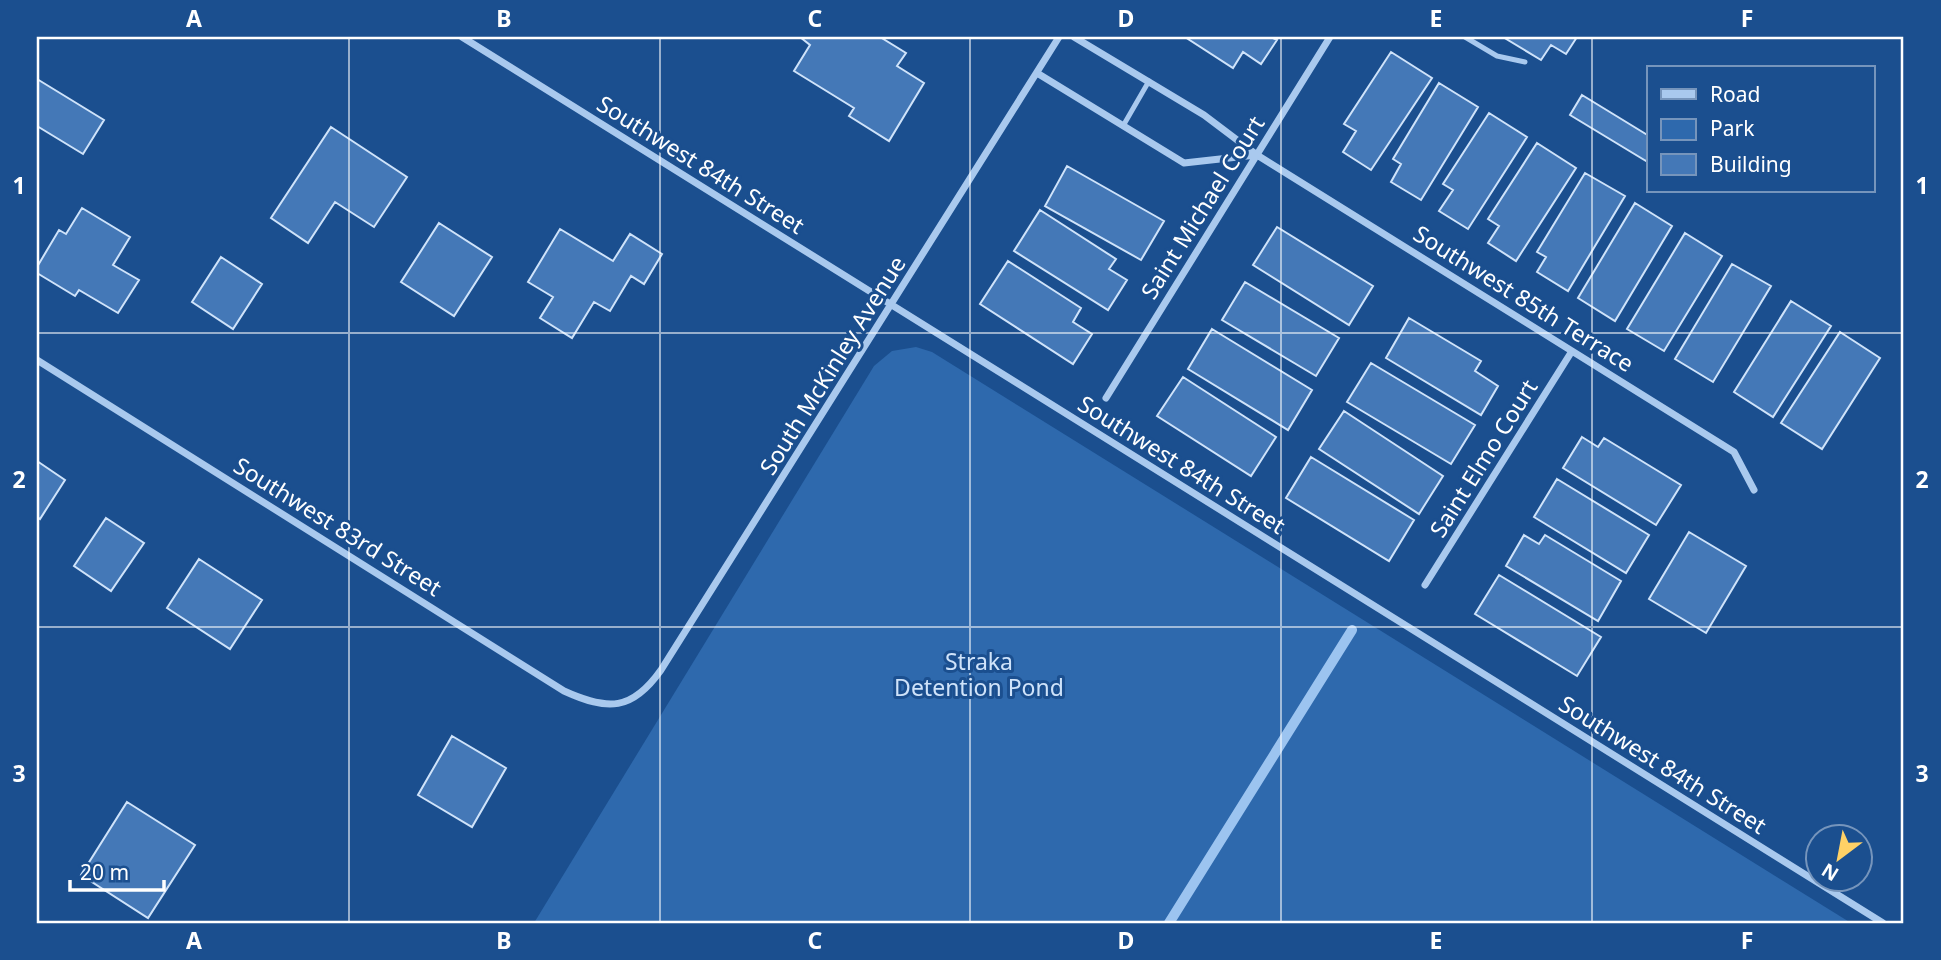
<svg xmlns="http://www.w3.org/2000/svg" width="1941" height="960" viewBox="0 0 1941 960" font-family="'Noto Sans',sans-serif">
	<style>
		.green { fill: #2e69ad }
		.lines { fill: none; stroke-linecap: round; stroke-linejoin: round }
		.stream { stroke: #9cc4f0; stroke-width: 10 }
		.building { fill: #4478b7; stroke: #cfe3fa; stroke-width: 2 }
		.lane { stroke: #a9c9ee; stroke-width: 5 }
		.street { stroke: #a9c9ee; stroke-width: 7 }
		.grid { fill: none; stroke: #fff; stroke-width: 2; stroke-opacity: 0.55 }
		.labels { text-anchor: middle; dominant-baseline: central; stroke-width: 6; stroke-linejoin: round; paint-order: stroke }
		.street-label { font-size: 23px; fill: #fff; stroke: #1b4f8f }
		.park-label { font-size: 23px; fill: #cfe3fa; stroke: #1b4f8f }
		.neatline { fill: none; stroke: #fff; stroke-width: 2.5 }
		.grid-label { font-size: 23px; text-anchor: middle; font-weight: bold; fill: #fff }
	</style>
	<rect width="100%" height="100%" fill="#1b4f8f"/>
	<path class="green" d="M916,347L932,352L1851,923H534L874,366L892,351Z"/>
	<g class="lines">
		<path class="stream" d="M1169,923L1352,630"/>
	</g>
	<path class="building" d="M800,37H880L906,53L897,66L924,83L889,141L849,116L854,108L794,71L810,45Z
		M1185,37H1271L1277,40L1261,64L1243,52L1233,68Z
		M1503,37H1577L1566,54L1551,45L1541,60Z
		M1391,52L1432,78L1371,170L1343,152L1356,131L1344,124Z
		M37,79L104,120L83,154L37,126Z
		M1439,83L1478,107L1421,200L1391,182L1401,164L1393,159Z
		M1582,95L1649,136V157L1646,161L1570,115Z
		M1489,113L1527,137L1468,229L1439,211L1453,190L1443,184Z
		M331,127L407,177L374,227L335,202L308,243L271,218Z
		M1537,143L1576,168L1516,261L1488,243L1499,226L1488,219Z
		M1067,166L1164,221L1141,260L1045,206Z
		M1585,173L1625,196L1568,291L1537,272L1546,257L1537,252Z
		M1635,203L1672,226L1615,321L1578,298Z
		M82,208L130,237L113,265L139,280L118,313L79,290L75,296L37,273V267L59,230L66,234Z
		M1040,210L1116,259L1109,269L1127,280L1108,310L1014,251Z
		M439,223L492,257L454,316L401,282Z
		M1277,227L1373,286L1349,325L1253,265Z
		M560,229L613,261L630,234L662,254L644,284L631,276L610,311L594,302L572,338L540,318L553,297L528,282Z
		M1685,233L1722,256L1664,351L1627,329Z
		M221,257L262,284L233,329L192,302Z
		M1008,261L1081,308L1073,322L1092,334L1073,364L980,304Z
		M1732,264L1771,286L1713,382L1675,359Z
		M1245,282L1339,338L1316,376L1222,320Z
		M1791,301L1831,326L1773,417L1734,392Z
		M1409,318L1481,361L1475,371L1498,386L1481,415L1386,358Z
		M1212,329L1312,390L1288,430L1188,369Z
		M1840,332L1880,358L1822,449L1781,423Z
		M1371,363L1475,425L1451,464L1347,402Z
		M1183,377L1276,437L1251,476L1157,416Z
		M1344,411L1443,476L1419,514L1319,449Z
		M1582,437L1598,447L1604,438L1681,485L1656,525L1563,468Z
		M1311,457L1414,520L1389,561L1286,498Z
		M37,461L65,480L40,519L37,517Z
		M1557,479L1649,535L1626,573L1534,517Z
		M106,518L144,543L111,591L74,566Z
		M1689,532L1746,566L1706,633L1649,599Z
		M1524,535L1539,544L1545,535L1621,581L1598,621L1506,566Z
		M199,559L262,600L230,649L167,608Z
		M1499,575L1601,637L1577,676L1475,614Z
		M452,736L506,768L472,827L418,795Z
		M127,802L195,845L148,918L81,875Z"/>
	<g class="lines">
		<path class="lane" d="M1465,37L1497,56L1525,62
			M1123,126L1149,81"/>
		<path class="street" d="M462,37L1883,923
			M1074,37L1204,115L1257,155L1734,452L1754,490
			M1037,73L1184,163L1256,155
			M37,360L564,691C608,711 632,711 661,670L1059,37
			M1106,398L1330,37
			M1425,585L1572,351"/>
	</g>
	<path class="grid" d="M349,37V923M660,37V923M970,37V923M1281,37V923M1592,37V923M37,333H1904M37,627H1904"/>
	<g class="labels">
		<g class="street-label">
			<text transform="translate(701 164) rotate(32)">Southwest 84th Street</text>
			<text transform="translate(1202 207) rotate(-58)">Saint Michael Court</text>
			<text transform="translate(1524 298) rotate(32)">Southwest 85th Terrace</text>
			<text transform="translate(832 365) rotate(-58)">South McKinley Avenue</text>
			<text transform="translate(1483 458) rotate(-58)">Saint Elmo Court</text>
			<text transform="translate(1182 464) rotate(32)">Southwest 84th Street</text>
			<text transform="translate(338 526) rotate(32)">Southwest 83rd Street</text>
			<text transform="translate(1663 764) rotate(32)">Southwest 84th Street</text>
		</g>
		<g class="park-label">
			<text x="979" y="661">Straka<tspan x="979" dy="26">Detention Pond</tspan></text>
		</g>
	</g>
	<rect width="1941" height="960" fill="none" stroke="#1b4f8f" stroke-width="77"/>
	<rect x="1647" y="66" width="228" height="126" fill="#1b4f8f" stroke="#7695bc" stroke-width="2"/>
	<rect x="1661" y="89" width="35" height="10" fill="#a9c9ee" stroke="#7695bc" stroke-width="2"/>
	<text x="1710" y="102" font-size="21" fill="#ffffff">Road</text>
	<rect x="1661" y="119" width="35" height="21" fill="#2e69ad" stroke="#7695bc" stroke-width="2"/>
	<text x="1710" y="136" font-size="21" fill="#ffffff">Park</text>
	<rect x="1661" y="154" width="35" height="21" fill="#4478b7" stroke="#7695bc" stroke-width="2"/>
	<text x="1710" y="172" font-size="21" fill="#ffffff">Building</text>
	<g transform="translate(1839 858) rotate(212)"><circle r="33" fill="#1b4f8f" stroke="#7695bc" stroke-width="2"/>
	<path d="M0-5L12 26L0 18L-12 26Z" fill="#ffd166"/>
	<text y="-10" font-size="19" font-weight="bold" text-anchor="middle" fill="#ffffff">N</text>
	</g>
	<path d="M70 880v10h94v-10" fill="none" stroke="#ffffff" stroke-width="3.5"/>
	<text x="80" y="880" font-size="21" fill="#ffffff" stroke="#1b4f8f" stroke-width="5" paint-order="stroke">20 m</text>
	<rect x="38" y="38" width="1864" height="884" class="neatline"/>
	<g class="grid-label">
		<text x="194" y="27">A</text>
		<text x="504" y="27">B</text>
		<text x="815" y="27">C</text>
		<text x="1126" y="27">D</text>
		<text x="1436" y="27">E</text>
		<text x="1747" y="27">F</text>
		<text x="19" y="194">1</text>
		<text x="1922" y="194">1</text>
		<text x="19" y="488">2</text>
		<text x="1922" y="488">2</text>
		<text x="19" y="782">3</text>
		<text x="1922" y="782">3</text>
		<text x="194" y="949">A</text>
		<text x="504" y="949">B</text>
		<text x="815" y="949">C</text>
		<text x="1126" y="949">D</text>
		<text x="1436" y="949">E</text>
		<text x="1747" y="949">F</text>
	</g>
</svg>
